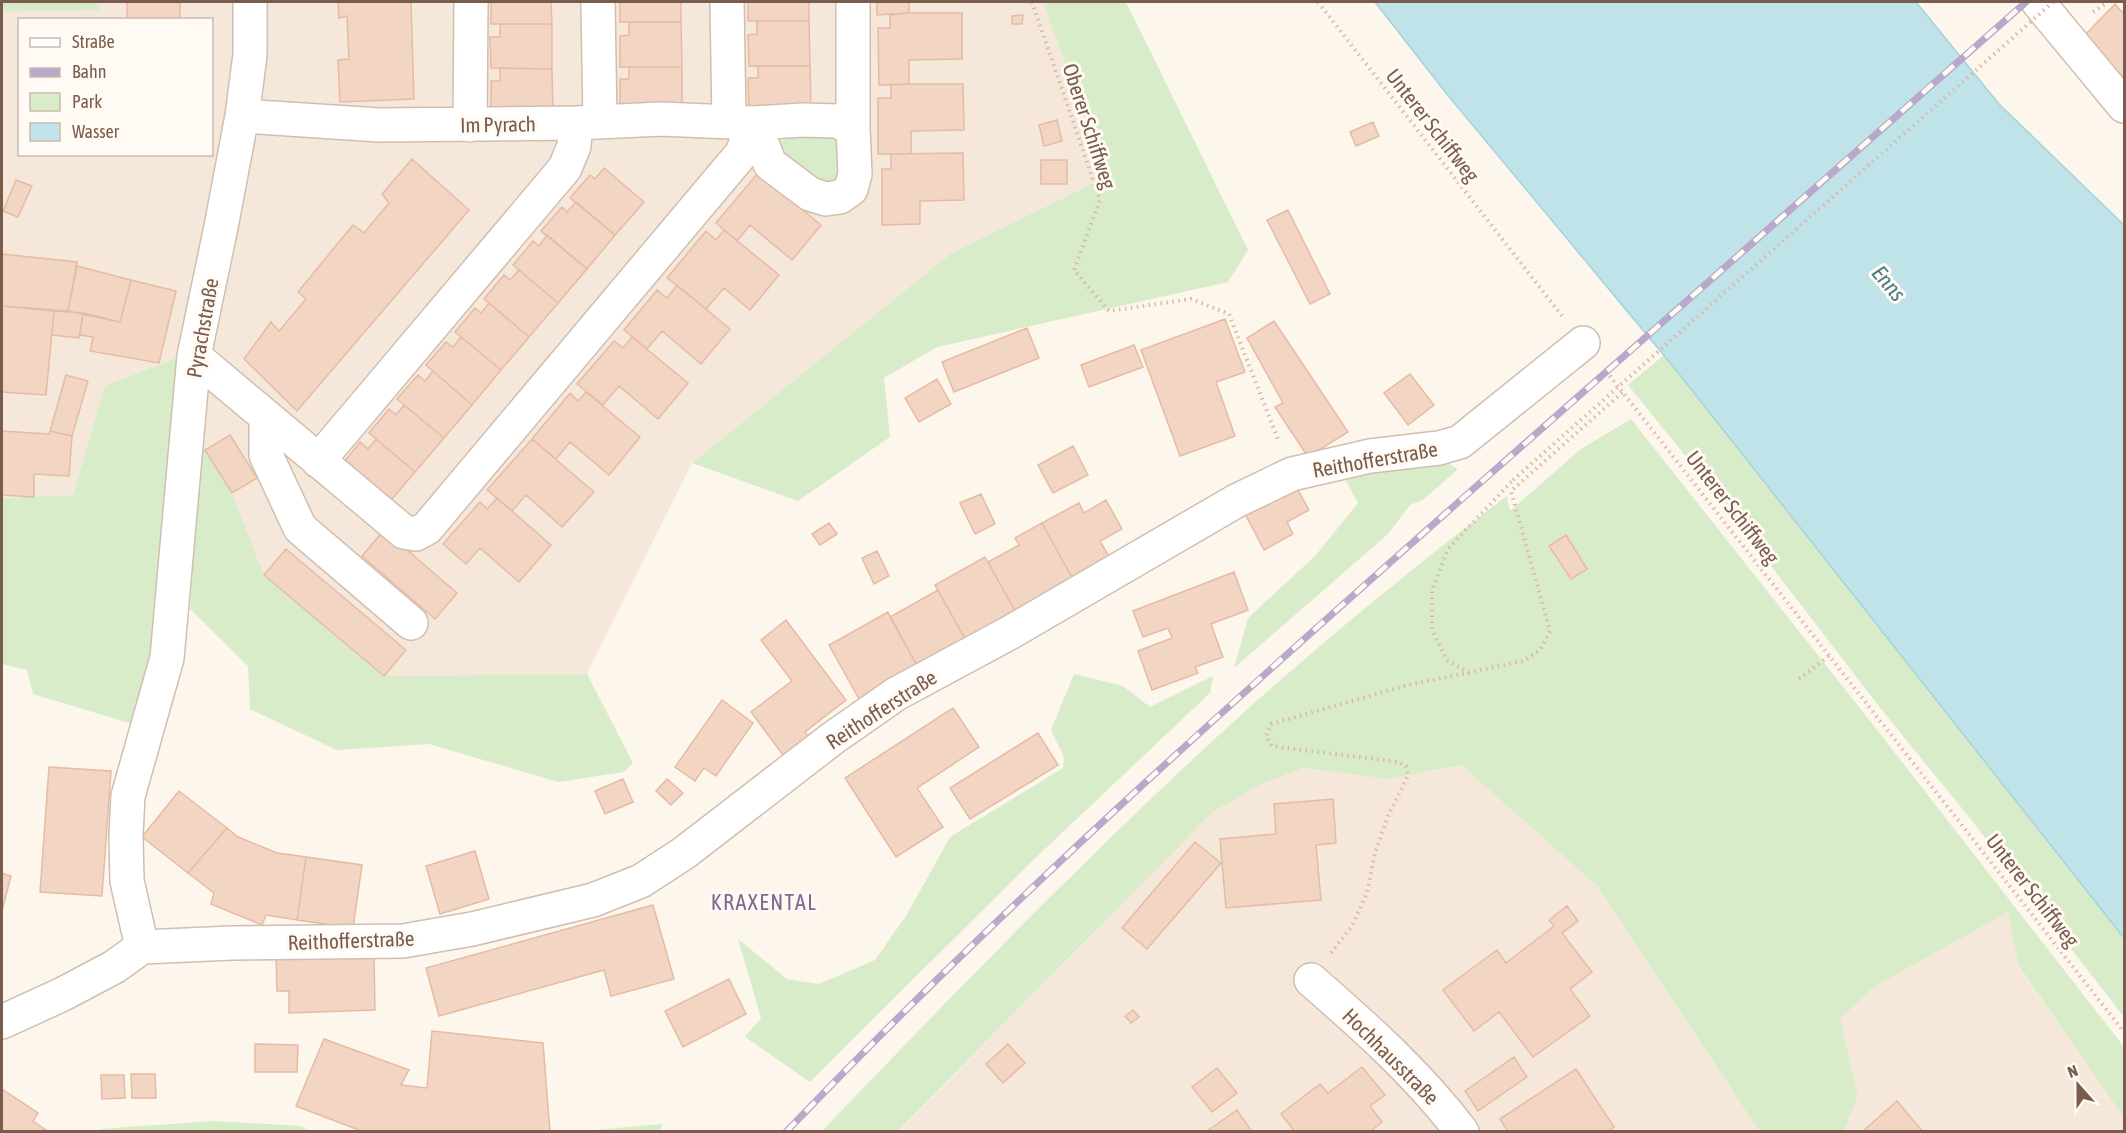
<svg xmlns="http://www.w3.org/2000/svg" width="2126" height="1133" viewBox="0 0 2126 1133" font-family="'Asap Condensed',sans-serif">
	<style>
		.residential { fill: #f5e8da; fill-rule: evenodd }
		.green { fill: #d8ecc9 }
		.water { fill: #bfe3e8; stroke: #a5d3da; stroke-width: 1.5 }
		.building { fill: #f3d5c3; stroke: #e6bba3; stroke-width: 1.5 }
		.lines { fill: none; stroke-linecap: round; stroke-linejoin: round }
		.street-casing { stroke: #d1beb0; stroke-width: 36 }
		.path { stroke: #d9b8a5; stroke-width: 4; stroke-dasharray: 1.5 4.5; stroke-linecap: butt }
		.street { stroke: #fff; stroke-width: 33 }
		.rail-casing { stroke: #b9a8c9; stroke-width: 7 }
		.rail { stroke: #fffaf3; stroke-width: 4.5; stroke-dasharray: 14; stroke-linecap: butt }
		.path-bridge { stroke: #d9b8a5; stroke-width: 4; stroke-dasharray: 1.5 4.5; stroke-linecap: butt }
		.labels { text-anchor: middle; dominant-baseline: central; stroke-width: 6; stroke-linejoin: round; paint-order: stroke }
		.street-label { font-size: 21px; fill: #7a5c4d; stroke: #fffaf3 }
		.water-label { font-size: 22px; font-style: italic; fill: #437c86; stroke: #fffaf3 }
		.neighbourhood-label { font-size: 22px; letter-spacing: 1.5px; fill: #846695; stroke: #fffaf3 }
	</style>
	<rect width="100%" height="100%" fill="#fdf6ec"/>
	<path class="residential" d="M100,2H1043L1107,177L950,254L692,463L587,674L384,676L264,575L232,493L205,450L201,438L105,386L73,495L2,498V12L99,10ZM20,20H212V154H20Z
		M1461,765L1598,887L1759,1131L898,1132L1213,812L1260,785L1303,768L1387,779Z
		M2008,912L2018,966L2124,1118V1131H1844L1858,1095L1840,1019L1874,987Z"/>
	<path class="green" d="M2,2H100L99,10L2,12Z
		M1043,2H1126L1248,250L1228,282L937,347L884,378L890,437L798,501L692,463L950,254L1106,177Z
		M825,133L837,141L844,173L826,189L791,169L779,146L788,136Z
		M1664,355L2124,938V1017L1969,817L1885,714L1705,480L1628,385Z
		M179,357L160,630L139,726L33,694L27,670L2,664V498L73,495L105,386Z
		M1631,419L1874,726L2124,1047V1118L2018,965L2008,912L1874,987L1840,1019L1858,1095L1844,1131H1759L1598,887L1461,765L1387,779L1303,768L1260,785L1213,812L898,1131L821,1132C937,1011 1054,890 1176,775C1281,676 1392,583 1507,496L1510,511L1581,449Z
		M201,438L205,450L232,493L264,575L383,676L587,674L633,763L624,772L558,782L429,744L337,750L250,709L248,666L190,609Z
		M1437,457L1458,469L1424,499L1410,505L1388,534L1234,668L1248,618L1315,556L1358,503L1341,472Z
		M1074,674L1123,686L1150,707L1213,676L1210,693L1028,865L810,1082L745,1037L761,1018L738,939L787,979L819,984L875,960L906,916L950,837L1063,768L1064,757L1051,730Z
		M214,1121L301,1126L311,1131H97L99,1129Z
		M663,1124L660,1131H593V1130Z"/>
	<path class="water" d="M1375,2H1916L1999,104L2124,225V938L1676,370L1446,93Z"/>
	<path class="building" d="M127,2H180V20H127Z
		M338,2H411L414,99L340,102L338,60L349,59L347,16L339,18Z
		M491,2H551L552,24H491Z
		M620,2H681V22H620Z
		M748,2H809V21H748Z
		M877,2H909V13L877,15Z
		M2115,4L2124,14V88L2079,41Z
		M909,13H962V59L909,60V84L879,85L878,28H890V15Z
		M1023,15L1022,24H1012V16Z
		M757,21H809L810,66H749L748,35L757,34Z
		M629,22H681L682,67H620V36L629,35Z
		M500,24H552V69L491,68L490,37H500Z
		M758,66H810L811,110L749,111L748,78H758Z
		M629,67H682V111L620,112V79H629Z
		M500,68L552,69L553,113H491V81H500Z
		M909,84H963L964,130L911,131V154H878V98H891V85Z
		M1057,120L1062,141L1044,146L1039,125Z
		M1373,122L1379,136L1356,146L1350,132Z
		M963,153L964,200L920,201V224L882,225V169H891V154Z
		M412,159L469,210L297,411L244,359L271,322L279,331L306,299L298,292L353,225L364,233L389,203L382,194Z
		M1041,160H1067V184H1041Z
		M604,168L644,202L615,235L570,198L590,175L595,179Z
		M758,173L821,225L792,260L750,225L737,241L716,223Z
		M16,180L32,186L18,217L3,211Z
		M576,202L615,235L587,269L541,231L562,207L567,212Z
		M1288,210L1330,294L1310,304L1267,220Z
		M724,230L779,275L750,310L724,288L706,309L667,278L706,231L716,240Z
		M547,235L587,269L558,303L513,265L533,241L539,246Z
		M2,254L77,262L68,311L2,306Z
		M77,266L131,280L120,322L68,311Z
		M519,270L558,303L529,337L484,299L504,275L510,280Z
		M131,280L176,291L159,363L90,351L93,337L80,335L83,313L120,322Z
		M677,285L730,329L701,364L662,331L647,349L624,330L657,290L667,298Z
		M489,303L529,337L501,370L455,332L475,308L481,313Z
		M2,306L54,311L46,395L2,392Z
		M54,311L83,313L79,338L52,335Z
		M1225,319L1245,372L1216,382L1235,436L1180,456L1141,350Z
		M1274,321L1348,432L1308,457L1275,407L1283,403L1247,338Z
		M1027,328L1039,358L954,392L942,362Z
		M461,337L501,370L472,405L426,365L446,342L453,347Z
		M632,337L688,383L658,419L619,386L603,405L577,384L614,341L623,348Z
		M1134,345L1143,367L1089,387L1081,365Z
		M433,371L472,405L444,438L397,399L418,375L425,381Z
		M1410,374L1434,405L1408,425L1384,393Z
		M66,375L88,381L72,436L50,431Z
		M937,379L951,404L919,422L905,398Z
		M586,392L640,437L609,475L570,442L556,459L532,439L570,393L578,401Z
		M404,405L444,438L415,472L369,433L389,409L396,415Z
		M2,431L49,434L50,431L72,436L69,476L34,474V497L2,495Z
		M230,435L257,478L232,493L205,450Z
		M376,439L415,472L386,506L340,467L360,442L368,449Z
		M532,439L594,492L562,527L526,495L512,511L487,490Z
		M1073,446L1088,475L1053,493L1038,465Z
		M1293,481L1309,510L1287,522L1293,534L1264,550L1242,508Z
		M981,494L995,524L975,534L960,503Z
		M497,498L551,545L519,582L480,548L466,564L443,544L480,502L487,509Z
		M1106,500L1122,529L1100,541L1111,560L1074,581L1042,523L1079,503L1084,513Z
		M829,523L837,534L820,545L812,534Z
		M1042,523L1074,581L1019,618L988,562L1019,545L1015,538Z
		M384,530L457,593L435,619L362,556Z
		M1566,535L1587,569L1571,579L1549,546Z
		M286,549L406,650L384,676L264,575Z
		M877,551L889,576L874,584L862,558Z
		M985,557L1019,618L969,646L935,585Z
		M1234,572L1248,610L1211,624L1223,657L1195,667L1198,673L1152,690L1138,651L1172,638L1168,628L1143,637L1133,611Z
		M938,590L969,646L921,673L890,617Z
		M888,612L917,666L859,699L829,645Z
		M786,620L846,700L805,732L808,736L783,755L751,712L792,681L761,640Z
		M722,700L753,723L716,776L704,768L695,781L675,767Z
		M953,708L979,747L917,788L943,827L896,857L845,778Z
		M1038,733L1058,765L970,819L950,788Z
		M49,767L111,771L102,896L40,892Z
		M623,779L633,802L605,814L595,791Z
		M667,779L683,793L671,805L656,791Z
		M179,791L227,828L188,873L142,837Z
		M1333,799L1336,843L1316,845L1321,900L1226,908L1220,839L1276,834L1274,804Z
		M227,828L238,837L277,853L306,857L297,920L266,915L262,925L211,904L214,893L188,873Z
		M1195,842L1221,863L1147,949L1122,928Z
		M475,851L489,899L440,914L426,866Z
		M306,857L362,865L353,928L297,920Z
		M2,873L11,876L2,911Z
		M653,905L674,979L611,996L604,970L439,1016L426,968Z
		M1567,906L1578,921L1562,933L1592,972L1570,989L1590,1016L1533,1057L1499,1012L1474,1031L1443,990L1497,950L1506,963L1554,926L1549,920Z
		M374,955L375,1010L289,1013V991H277L276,958Z
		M729,979L746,1014L683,1047L665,1011Z
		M1133,1010L1139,1017L1131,1023L1125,1016Z
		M432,1031L543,1043L550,1132H364L296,1106L324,1039L409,1070L401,1085L427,1088Z
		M255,1044L298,1045L297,1072H255Z
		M1008,1044L1025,1063L1003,1083L986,1064Z
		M1514,1057L1527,1077L1478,1111L1465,1091Z
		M1362,1067L1385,1095L1370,1106L1382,1122L1370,1132H1295L1281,1114L1320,1084L1328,1093Z
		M1217,1068L1237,1093L1212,1112L1192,1087Z
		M1576,1069L1614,1127L1607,1132H1508L1500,1119Z
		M131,1074H155L156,1098H132Z
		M101,1075H124L125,1098L102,1099Z
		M2,1089L38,1113L33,1121L49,1132H2Z
		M1897,1101L1923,1132H1862Z
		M1237,1110L1252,1132H1206Z"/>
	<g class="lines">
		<defs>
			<path id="street" d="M598,2L600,122
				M727,2L729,122
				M853,2V129
				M2038,2L2124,106
				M242,116L379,125L576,123L661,119L754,123L803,120L837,121L853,129L855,174L851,189L840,197L826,199L810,194L770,164L754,123
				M470,125L471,2
				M194,356L404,532L416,534L427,528L742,153L754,123
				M266,417V455L300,528L411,623
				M318,461L565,168L574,146L576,123
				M142,947L127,881L126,834L128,796L167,658L194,356L221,227L242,116L250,55V2
				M1311,980C1365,1027 1419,1075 1462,1132
				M2,1022L63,994L114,967L142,947L232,943L403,941L472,929L593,900L641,881L684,853L833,738L896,694L1011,632L1236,501L1292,474L1370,456L1439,448L1460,442L1583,343"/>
		</defs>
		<use href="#street" class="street-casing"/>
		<path class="path" d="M1032,2L1100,200L1074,270L1109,311L1191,299L1229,314L1279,442
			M1318,2L1562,316
			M2093,12L2108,2
			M1606,371L2124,1032
			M1469,673L1447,660L1432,630V591L1448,549L1513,480
			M1799,679L1830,655
			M1331,953L1352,926L1367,893L1375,853L1388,816L1408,776L1406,766L1398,762L1272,746L1266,736L1271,724L1404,686L1523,661L1540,650L1550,631L1511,491L1624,391"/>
		<use href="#street" class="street"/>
		<defs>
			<path id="rail" d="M786,1132C1000,908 1231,703 1463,498C1651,333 1838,167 2026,2"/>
		</defs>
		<use href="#rail" class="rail-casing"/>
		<use href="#rail" class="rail"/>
		<path class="path-bridge" d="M1513,480L2053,2"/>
	</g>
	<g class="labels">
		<g class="street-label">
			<text transform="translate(498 124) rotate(-1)">Im Pyrach</text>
			<text transform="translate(1433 125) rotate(52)">Unterer Schiffweg</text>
			<text transform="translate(1090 126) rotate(72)">Oberer Schiffweg</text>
			<text transform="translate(202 328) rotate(-80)">Pyrachstraße</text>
			<text transform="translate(1375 459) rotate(-10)">Reithofferstraße</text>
			<text transform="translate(1733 507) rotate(52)">Unterer Schiffweg</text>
			<text transform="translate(881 709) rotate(-33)">Reithofferstraße</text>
			<text transform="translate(2033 890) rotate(52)">Unterer Schiffweg</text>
			<text transform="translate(351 940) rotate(-2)">Reithofferstraße</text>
			<text transform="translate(1391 1056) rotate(45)">Hochhausstraße</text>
		</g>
		<g class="water-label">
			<text transform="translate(1889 283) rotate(50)">Enns</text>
		</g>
		<g class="neighbourhood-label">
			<text x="764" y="902">KRAXENTAL</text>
		</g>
	</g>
	<rect width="2126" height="1133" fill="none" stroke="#7a5c4d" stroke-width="6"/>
	<rect x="18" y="18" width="195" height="138" fill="#fffaf3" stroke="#cabbb1" stroke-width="1.5"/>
	<rect x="30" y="38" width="30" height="9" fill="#ffffff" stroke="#cabbb1" stroke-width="1.5"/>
	<text x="72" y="48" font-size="18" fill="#7a5c4d">Straße</text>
	<rect x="30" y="68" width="30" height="9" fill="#b9a8c9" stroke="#cabbb1" stroke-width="1.5"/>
	<text x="72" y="78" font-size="18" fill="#7a5c4d">Bahn</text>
	<rect x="30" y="93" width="30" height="18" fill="#d8ecc9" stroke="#cabbb1" stroke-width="1.5"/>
	<text x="72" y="108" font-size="18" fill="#7a5c4d">Park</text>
	<rect x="30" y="123" width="30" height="18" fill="#bfe3e8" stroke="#cabbb1" stroke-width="1.5"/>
	<text x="72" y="138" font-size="18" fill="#7a5c4d">Wasser</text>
	<g transform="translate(2078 1085) rotate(339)" stroke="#fffaf3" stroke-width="4.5" paint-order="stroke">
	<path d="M0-4.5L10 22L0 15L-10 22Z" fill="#7a5c4d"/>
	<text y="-9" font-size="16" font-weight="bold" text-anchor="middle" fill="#7a5c4d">N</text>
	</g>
</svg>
